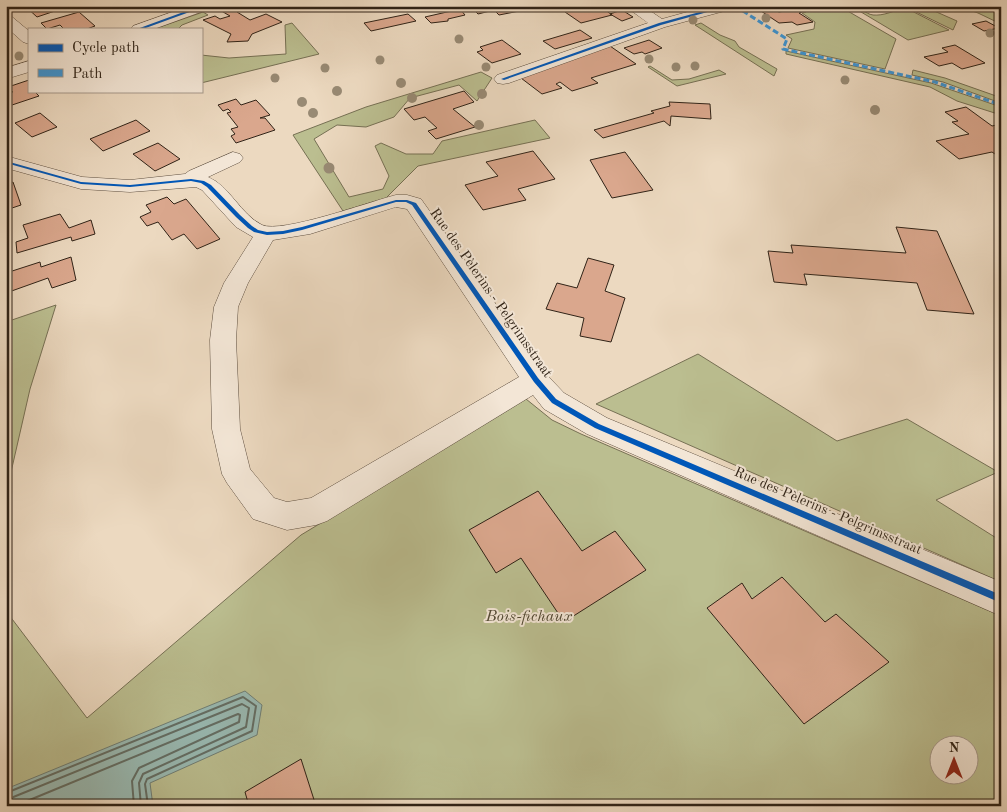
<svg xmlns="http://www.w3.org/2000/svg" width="1007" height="812" viewBox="0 0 1007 812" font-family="'Old Standard TT',serif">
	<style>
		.green { fill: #bbbe90; stroke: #767054; fill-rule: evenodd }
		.water { fill: #99bab3; stroke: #6f7e75 }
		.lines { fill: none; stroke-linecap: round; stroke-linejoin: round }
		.shore { stroke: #646e65; stroke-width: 2 }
		.building { fill: #daa78d; stroke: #302317 }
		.minor-casing { stroke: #5f5041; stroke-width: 1 }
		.minor { fill: #f3e6d6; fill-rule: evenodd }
		.quiet { stroke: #3d95d4; stroke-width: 3; stroke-dasharray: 6 3; stroke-linecap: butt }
		.cycleway-casing { stroke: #f3e6d6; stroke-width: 3 }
		.cycleway { fill: #0057b8; fill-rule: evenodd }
		.tree { fill: #988a74 }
		.labels { text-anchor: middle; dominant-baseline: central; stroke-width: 4; stroke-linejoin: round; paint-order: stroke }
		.street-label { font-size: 14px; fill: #302317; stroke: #f3e6d6 }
		.near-park-label { font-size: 16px; font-style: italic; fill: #534a35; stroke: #f3e6d6 }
	</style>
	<rect width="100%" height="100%" fill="#ecd9c0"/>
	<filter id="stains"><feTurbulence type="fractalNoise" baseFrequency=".004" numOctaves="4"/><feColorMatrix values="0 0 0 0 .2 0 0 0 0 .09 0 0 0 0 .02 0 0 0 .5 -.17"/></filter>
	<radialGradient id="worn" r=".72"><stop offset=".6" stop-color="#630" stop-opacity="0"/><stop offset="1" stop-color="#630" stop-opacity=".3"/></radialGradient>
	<path class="green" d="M819,6H839L896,39L885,69L788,48L792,39L786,35L814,29L815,22L802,13L806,12L802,10Z
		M851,6C860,6 865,14 873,15C883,16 895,11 904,7L949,30L908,40Z
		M904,6H923L957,21L953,30Z
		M958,6H1001V8L991,10L998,14L1001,24L978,13Z
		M203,12L208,15L182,25L178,29H154Z
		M292,23L319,54L201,83V55L229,58L286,54L285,25Z
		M701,23L720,35L735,41L739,47L777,69L774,76L695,25Z
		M786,51L931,83L1001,107V115L957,101L930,87L786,54Z
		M650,66L672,80L689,79L719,70L726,74L677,86L648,67Z
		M913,70L945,78L999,97L995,101L943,82L912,75Z
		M481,72L492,78L477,101L459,85L410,98L394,117L366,127L337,125L314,139L349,197L383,189L389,176L375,146L381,143L406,154H433L442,141L535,120L550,138L418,166L386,198L343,211L293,135L366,107Z
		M56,305L30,389L6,494V322Z
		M698,354L837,441L907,419L998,472L936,500L1001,541V582L596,404Z
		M526,399L552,420L581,434L1001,616V806H6V611L87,718L301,535ZM940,744H970V774H940Z"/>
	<path class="water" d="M245,691L262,705L257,735L150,783L153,806H6V789Z"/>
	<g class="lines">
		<path class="shore" d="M6,793L243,697L256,706L252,731L147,779L145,784L148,806
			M6,800L242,704L249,708L246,727L143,774L139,783L141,806
			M15,806L238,714L240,715L239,722L139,768L132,781L134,806"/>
	</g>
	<path class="building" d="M25,6H58L61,9L37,17Z
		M227,6H233L241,11L237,12L250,20L266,14L282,22L252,34L248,41L227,42L231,34L203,20L215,16L220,19L230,16L218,9Z
		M482,6H533L535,8L499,15L494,10L478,14L472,8Z
		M587,6H600L612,15L581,23L565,12Z
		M769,7L779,12L797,9L802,12L799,13L813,22L797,25L792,22L779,23L758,9Z
		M460,9L465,15L448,19V21L431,23L425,17Z
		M622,10L633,17L622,21L610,14Z
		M79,12L95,26L87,29H64L60,25L47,29L41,23Z
		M408,14L416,21L371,31L364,23Z
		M986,21L999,28L984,31L972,24Z
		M580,30L592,38L555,49L543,41Z
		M502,40L521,54L492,63L477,52L483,50L480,47Z
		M649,40L662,48L645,54L642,52L634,54L624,48Z
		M955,45L985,63L962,69L952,63L939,66L924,57L948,52L942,48Z
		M610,46L636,64L591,78L598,83L572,91L560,82L556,84L562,88L542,94L517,75Z
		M29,80V91H34L39,96L6,107V94L13,92L8,87Z
		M464,91L474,102L453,109L475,127L436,139L428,131L437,128L425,117L414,120L404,109Z
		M236,99L241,105L256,100L270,115L260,118H265L275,130L236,143L231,136L235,134L231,129L238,127L227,113L231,112L228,109L223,111L218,105Z
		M669,102L710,104L711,119L671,116L670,126L664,121L603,138L594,130L654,113L651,111L670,106Z
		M966,107L992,126L1001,124V153L995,154L992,152L959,159L936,141L969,134L952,122L958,121L945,112Z
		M40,113L57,127L32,137L15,123Z
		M136,120L150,131L103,151L90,139Z
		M158,143L180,159L155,171L133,154Z
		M533,151L555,179L518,189L526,200L483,210L465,185L498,176L486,162Z
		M625,152L653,190L612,198L590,160Z
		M13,182L21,205L6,210V185Z
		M167,197L174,204L186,199L220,239L197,249L184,234L172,240L158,222L147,226L140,217L151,212L146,205Z
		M60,214L69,228L91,220L95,234L72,241L71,237L17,253L16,242L28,238L23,225Z
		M896,227L937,231L974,314L927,310L917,283L804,274L807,285L774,282L768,251L793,253L791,245L906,253Z
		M71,257L76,280L52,288L48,278L6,293V273L40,262L41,267Z
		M588,258L614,265L605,291L625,298L611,342L580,336L584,318L546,309L557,283L577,288Z
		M538,491L582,551L615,531L646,570L564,622L521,558L496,573L469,530Z
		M782,577L825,622L836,614L889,662L804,724L707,608L742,583L752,599Z
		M301,759L316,806H249L245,792Z"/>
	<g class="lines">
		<defs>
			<path id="minor" d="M189,6H211L209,9L154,29H131L133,26Z
				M625,6H643L662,19L709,6H734L732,9L665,27L509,83L503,84L497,83L494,79L497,75L648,23Z
				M6,14L11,16L29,31V44L23,42L6,27Z
				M29,61V72L6,79V68Z
				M233,152L240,154L243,158L240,162L208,177C230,186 240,214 262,225C281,234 372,201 396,195H407L421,199L545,373L564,393L607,418L1001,582V616L587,434L544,409L533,395L327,521L316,525L287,530L253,519L227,483L222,474L212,429L210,340L214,307L224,283L253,237L236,227L202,190L196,187L130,192L81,189L6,168V156L82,177L130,180L185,174L189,171ZM396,207L407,209L519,377L311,498L287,502L274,498L250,469L240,429L236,340L238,307L248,283L273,240L310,234Z"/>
		</defs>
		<use href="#minor" class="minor-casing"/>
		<use href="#minor" class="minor"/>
		<path class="quiet" d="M735,6L787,39L783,49L935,82L1001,105"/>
		<defs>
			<path id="cycleway" d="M200,6H206L143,29H137Z
				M722,6H729L661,25L504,80L501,79L659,23Z
				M6,161L81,182L130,185L191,179L204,181L211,185L240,215L252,226L258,230L267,232L283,231L302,227L396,200H407L416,203L538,378L556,399L599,424L1001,595V603L595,428L552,403L534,382L412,205L406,202H396L302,230L283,234L267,235L254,232L248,228L236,217L207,187L201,183L191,181L130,187L81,184L6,163Z"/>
		</defs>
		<use href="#cycleway" class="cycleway-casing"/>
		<use href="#cycleway" class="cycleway"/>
	</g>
	<g class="tree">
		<circle cx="766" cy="18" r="4.5"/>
		<circle cx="693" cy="20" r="4.5"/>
		<circle cx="990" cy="33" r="4.5"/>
		<circle cx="459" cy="39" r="4.5"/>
		<circle cx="19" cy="56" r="4.5"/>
		<circle cx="649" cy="59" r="4.5"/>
		<circle cx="380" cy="60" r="4.5"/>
		<circle cx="695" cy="66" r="4.5"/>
		<circle cx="486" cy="67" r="4.5"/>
		<circle cx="676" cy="67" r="4.5"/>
		<circle cx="325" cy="68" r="4.5"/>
		<circle cx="275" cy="78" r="4.5"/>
		<circle cx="845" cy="80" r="4.5"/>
		<circle cx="401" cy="83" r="5"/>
		<circle cx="337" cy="91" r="5"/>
		<circle cx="482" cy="94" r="5"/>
		<circle cx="412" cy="98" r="5"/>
		<circle cx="302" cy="102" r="5"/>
		<circle cx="875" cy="110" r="5"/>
		<circle cx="313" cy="113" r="5"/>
		<circle cx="479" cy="125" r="5"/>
		<circle cx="329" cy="168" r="5.5"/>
	</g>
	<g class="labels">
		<g class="street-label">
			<text transform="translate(491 293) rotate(55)">Rue des Pèlerins - Pelgrimsstraat</text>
			<text transform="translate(828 511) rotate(23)">Rue des Pèlerins - Pelgrimsstraat</text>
		</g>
		<g class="near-park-label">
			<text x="529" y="617">Bois-fichaux</text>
		</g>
	</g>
	<rect width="1007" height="812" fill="none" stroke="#ecd9c0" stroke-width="25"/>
	<rect x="8" y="8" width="992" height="797" fill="none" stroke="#302317" stroke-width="2.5"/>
	<rect x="12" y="12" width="982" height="787" fill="none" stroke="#302317"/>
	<rect x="28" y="28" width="175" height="65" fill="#f3e6d6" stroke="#a5988a"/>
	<rect x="38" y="44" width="25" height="8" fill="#0057b8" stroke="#a5988a"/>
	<text x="72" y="52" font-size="15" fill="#302317">Cycle path</text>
	<rect x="38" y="69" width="25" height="8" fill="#3d95d4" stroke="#a5988a"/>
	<text x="72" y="78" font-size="15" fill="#302317">Path</text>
	<g transform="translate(954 760)"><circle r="24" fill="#f3e6d6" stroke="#a5988a"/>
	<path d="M0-4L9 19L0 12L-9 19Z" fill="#8f2418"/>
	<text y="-8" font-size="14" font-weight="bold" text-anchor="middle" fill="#302317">N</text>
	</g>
	<rect width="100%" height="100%" filter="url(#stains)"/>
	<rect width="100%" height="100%" fill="url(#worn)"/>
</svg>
